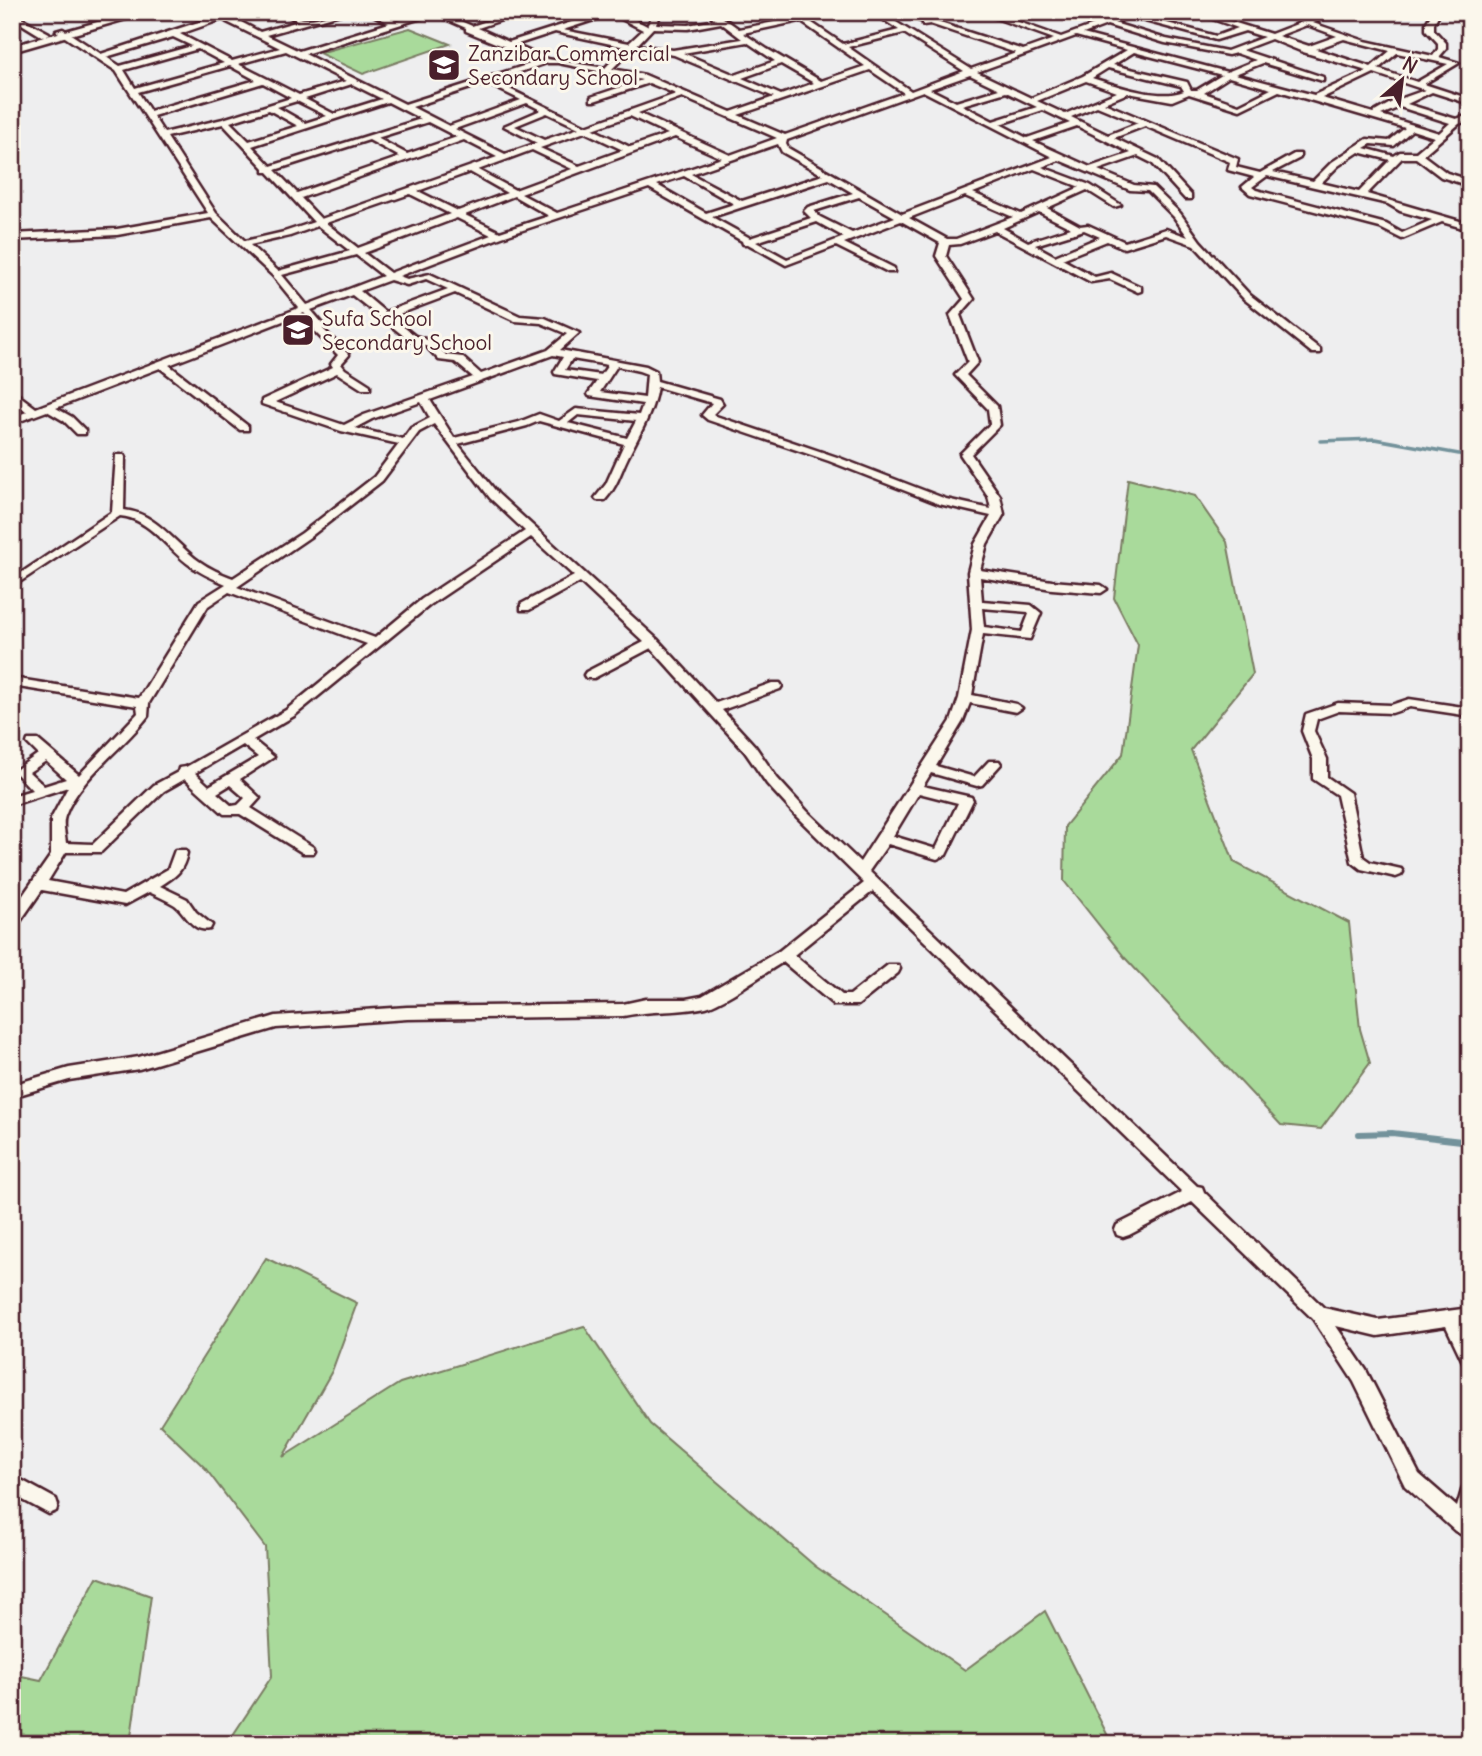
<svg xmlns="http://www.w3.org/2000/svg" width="1482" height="1756" viewBox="0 0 1482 1756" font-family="Delius,sans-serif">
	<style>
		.green { fill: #a9da9b; stroke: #7a7c63; stroke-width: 2 }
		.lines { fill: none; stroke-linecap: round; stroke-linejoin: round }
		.stream-far1 { stroke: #73929b; stroke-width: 3.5 }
		.stream { stroke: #73929b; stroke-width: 6 }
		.minor-casing { stroke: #4a1f2b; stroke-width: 5 }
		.secondary-casing { stroke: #4a1f2b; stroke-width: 5 }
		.minor { fill: #fbf7ec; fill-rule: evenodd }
		.secondary { fill: #fbf7ec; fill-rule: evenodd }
		.labels { text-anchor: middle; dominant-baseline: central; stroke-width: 6; stroke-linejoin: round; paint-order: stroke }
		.far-poi-label { font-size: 21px; fill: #4a1f2b; stroke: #fbf7ec; text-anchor: start }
	</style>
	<rect width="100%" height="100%" fill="#eeeeef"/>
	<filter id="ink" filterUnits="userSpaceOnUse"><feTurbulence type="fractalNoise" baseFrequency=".0143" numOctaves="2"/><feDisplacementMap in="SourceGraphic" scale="14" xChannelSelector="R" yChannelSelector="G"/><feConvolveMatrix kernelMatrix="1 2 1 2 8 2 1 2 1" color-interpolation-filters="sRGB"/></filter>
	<g filter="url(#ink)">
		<path class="green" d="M410,28L450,44L363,74L319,53Z
			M1128,479L1195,496L1227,542L1253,674L1191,750L1234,862L1349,923L1360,1029L1370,1063L1321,1129L1281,1125L1126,959L1064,881L1065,826L1123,754L1138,645L1114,598Z
			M266,1258L357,1303L332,1371L283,1457L400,1383L584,1326L650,1424L815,1566L965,1670L1045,1611L1112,1744H227L272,1676L265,1547L205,1468L160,1425Z
			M97,1577L151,1596L130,1744H12V1674L41,1680Z"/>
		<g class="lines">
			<path class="stream-far1" d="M1321,441L1375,439L1470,456"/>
			<path class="stream" d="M1359,1134L1392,1133L1470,1142"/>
			<defs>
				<path id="minor" d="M212,12H221L231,17L252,12H265L237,20L260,32L299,21L279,12C290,12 297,19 307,19C317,20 334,12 347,12L266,35L299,51L389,23L367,12H377L397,21C435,9 436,10 472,26L514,12H525L478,28L509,42L603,12H620L647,26L655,12H662L656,24L688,25L716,20L707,12H715L739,29L795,18L788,12H796L843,44L899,30L872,12H880L971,69L1016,53L930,24L923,25V22L898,12C909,12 923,20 931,19C941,17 949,12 959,12L937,22L1023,50L1054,39L979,12H990L1061,37L1094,25L1060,12C1074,12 1091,23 1103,22C1116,20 1126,12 1140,12L1137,15L1216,36L1238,28L1193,12C1202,12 1213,18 1221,16C1229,15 1235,12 1243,12L1226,20L1271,34L1328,12H1338L1313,23L1365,41L1433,56L1438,49V43L1426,30V23L1433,12H1440L1434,23V30L1446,43V49L1439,57L1459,63L1424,84L1470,99V104L1432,92L1407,104L1456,119L1470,115V120L1459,124L1423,155L1447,173L1470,180V186L1441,177L1416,158H1402L1367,194L1470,224V230L1442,222L1402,239L1380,228L1250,194L1242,187L1254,177L1228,170L1230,162L1145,126L1114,138L1158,159L1191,195V199H1185L1152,163L1138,156L1098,170L1134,185L1153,187L1180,213L1200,241L1250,295L1320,349V353H1312L1244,299L1194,245L1166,235L1124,248L1107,241L1062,259L1095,277L1111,273L1141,287V291L1138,292L1110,279L1091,282L995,231L960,244L949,245L946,256L974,299L960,315L978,362L966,375L997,406L1000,425L971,454L1000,496L1004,514L987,544L980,570L1052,581L1101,585L1107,589L1101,593L1052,589L980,577L982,601L1031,605L1041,613L1030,639L983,634L972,695L1016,704L1022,708L1016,712L970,703L963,721L936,766L974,777L989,761H999L1001,764L982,785L977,786L931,773L923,786L971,797L973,800L946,855L937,859L888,844L869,871L1197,1186L1202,1187L1204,1192L1324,1308L1378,1320L1470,1308V1323L1462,1324L1470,1339V1366L1464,1364L1446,1326L1378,1336L1336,1326L1366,1370L1419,1474L1457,1507L1463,1487L1470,1484V1539L1455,1531L1405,1486L1354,1382L1313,1319L1192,1202L1129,1235L1123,1237L1117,1235L1115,1230L1117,1225L1182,1192L873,891L794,955L842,995H850L888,965H898L900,969L898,973L858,1005H834L783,962C764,973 725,1002 706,1007C678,1013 651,1010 623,1016L407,1019L276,1028L139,1069L69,1080L12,1097V1085L69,1068L139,1057L276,1016L407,1007L623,1004L646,999H686L702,996L779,951L864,883L797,817L767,784L745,752L651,648L594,678H586L584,675L586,672L644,642L580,582L529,610H521V604L574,576L531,537L430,605L294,716L253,740L274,757L240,779L260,798L251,808L313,847L315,850L313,853H303L240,814H224L185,779L164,791L101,852H66L48,881L123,895L168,869L175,850H185L187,853C183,872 176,876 160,886L187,899L196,912L212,925L210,929C192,933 186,913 175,905C167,900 158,896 149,892L125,905L42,890L17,926L12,927V911L51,855V819L68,787L12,805V796L32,790L14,771L38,754L27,743L28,740H38L79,775L138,713L137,706L12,686V678L139,698L199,601L226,584C214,579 202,574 191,566C169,551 149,518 120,516L12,587V579L112,512L116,455H124L125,457L124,510C156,513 175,544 199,561C210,569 222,574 233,578L302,533L374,477L399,444L341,431L262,404V400L333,367L331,364L338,355L315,332L313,324L304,313L169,365L248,426V430H240L160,368L56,408L72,417L85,430V434H77L64,421L47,411L12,424V417L27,412L12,399V390L36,408L299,308L273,276L211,218L117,235L12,240V234L117,229L208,213L116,71L56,31L63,29L101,54L217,16ZM434,14L466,28V31L539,61L405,104L305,54ZM612,14L643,30L629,43L563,30ZM1130,17L1216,40L1245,31L1264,37L1227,51L1166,39L1114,23ZM223,19L227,22L280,48L232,61L180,34ZM800,21L865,66L821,81L767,49L743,33ZM721,23L742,39L673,50L637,45L653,28L688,29ZM1107,25L1165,43L1228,55L1236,53L1256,60L1227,72L1083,34ZM1307,25L1337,36L1309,46L1278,36ZM555,32L625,47L605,68L547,59L515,45ZM904,33L964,71L911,91L848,47ZM1076,36L1127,50L1083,76L1031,98L977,72ZM173,37L192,46L120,66L106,57ZM1271,39L1303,52L1367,71L1314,95L1235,74L1263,63L1323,81V77L1242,50ZM1344,39L1390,51L1371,67L1316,49ZM747,42L775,61L735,75L683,53ZM633,48L674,55L774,97L731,112L645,75L612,69ZM198,49L224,63L135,88L124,70ZM286,51L346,81L299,95L238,64ZM1134,52L1222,75L1197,90H1191L1187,82L1113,65ZM1397,53L1448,64L1417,82L1378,69ZM547,63H558L642,80L591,97V101H594L649,83L676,94L586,126L493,81ZM781,64L814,83L781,95L742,78ZM230,66L256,80L150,111L138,92ZM1108,68L1181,86L1184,91C1160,101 1117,86 1092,78ZM870,70L904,93L785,135L738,115ZM1374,73L1425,90L1394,101L1373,113L1322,98ZM970,75L999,89L956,102L930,89ZM1229,77L1271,89L1239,105L1204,93ZM1086,81L1117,92L1065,114L1037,101ZM263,83L291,98L223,119L164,133L153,116ZM486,83L521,100L449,126L412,107ZM352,84L382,99L334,114L305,99ZM923,91L1052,157L902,214L788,148L786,144L787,140ZM1279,91L1405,128L1389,141L1367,139L1332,162L1313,181L1273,172L1300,158V154H1294L1260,173L1236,167L1238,159L1104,103L1128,93L1172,101L1189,94L1240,110ZM1006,92L1037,107L993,121L962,105ZM682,97L777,138L730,155L638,113ZM297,101L327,116L305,123L277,107ZM388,102L421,119L271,166L252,146ZM527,103L541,110L504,126L537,143L505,154L455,129ZM1097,106L1138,123L1108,135L1071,117ZM1400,107L1450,123L1439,133L1381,115ZM269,110L298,126L249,141L230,122ZM1043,110L1070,123L1027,138L1000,124ZM547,113L579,128L544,140L515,126ZM630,116L668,134L630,147L593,129ZM428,122L457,137L407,154L377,138ZM223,124L264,168V172H268L314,222L284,232L245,241L216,213L167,137ZM1077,126L1131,153L1090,167L1033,141ZM1412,130L1434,137L1416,152H1400L1394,156L1364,148L1371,144L1394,146ZM585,132L623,150L579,166L540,148ZM675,137L722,158L557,213L521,194ZM369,140L400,157L297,193L275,170ZM464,140L497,157L321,219L301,198ZM778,144L782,152L823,175L742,201L691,174ZM532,150L572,169L515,190L478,170ZM1359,152L1390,160L1359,192L1321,183L1338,166ZM1059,160L1130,190L1148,191L1174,217L1188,237L1166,229L1125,242L1088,225L1080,226L1047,208L1087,190L1114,207L1121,205L1090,185L1042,167ZM1034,169L1080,187L1021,214L973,193ZM470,172L507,193L458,211L418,191ZM684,176L734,204L706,213L657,185ZM1267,176L1388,204L1400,211L1432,220L1402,233L1386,224L1256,190L1252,187ZM829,179L853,193L808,207L804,211L811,218L750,238L712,217ZM649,188L742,241L743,244H748L786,265L836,246L888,272H894V268L844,243L901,221L940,243L936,256L964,299L950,315L968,362L955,375L988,409L990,424L960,454L988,496L991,509L946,499L837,457L716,416L713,414L723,404L720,399L657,381L656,371L646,366L560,350L579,333L545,318L520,316L430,274L407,279L399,276L502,237ZM410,194L450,214L358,248L326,223ZM514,196L549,216L500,232L465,215ZM965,196L1013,217L956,239H947L909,218ZM859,197L895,217L852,233L820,217L814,211ZM1039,212L1071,228L1028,242L1003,228ZM457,218L491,235L390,273L364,253ZM817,222L844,237L787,259L756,242ZM318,226L350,251L278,271L250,245L290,236ZM1084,230L1100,237L1055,256L1035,245ZM356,255L383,276L307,305L282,275ZM426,279L448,289L385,312L360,291L390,280L407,285ZM455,293L515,321L541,323L567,334L548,350L481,374L462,357L446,355L431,341L415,336L391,317ZM352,295L409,340L425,345L439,360L455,362L473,377L364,415L344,425L275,402L337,373L362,389H370V385L345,369L341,364L349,355L323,329V324L311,310ZM553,355L563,357L554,372L555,374L597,381L588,394L589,396L643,404L639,415L576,409L559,421L539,414L519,422L454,438L430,400ZM572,359L608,365L601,375L565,370ZM617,366L639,371L647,374L645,398L600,392ZM657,387L712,403L702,415L708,420L829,461L939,504L991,516L975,544L968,572L972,630L959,698L951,721L860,862L807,811L777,778L755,746L722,710L780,689L782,686L780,683H772L716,703L657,639L498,494L458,444L527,426L539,421L624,444L606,484L595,498L597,500H605C617,487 620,473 628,457C639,435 653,413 657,387ZM421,402L430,418L411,428L403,439L355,428L372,419ZM578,415L636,421L627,438L568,423ZM434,424L490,498L525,531L422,599L375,638L237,587L310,537L382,481L419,432ZM229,592L367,644L286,710L186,767L179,768L178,772L154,785L93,844L66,843C65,834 62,824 65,816C78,779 125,747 148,716L149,703L208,606ZM982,608L1028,612L1029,614L1022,632L984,627ZM243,745L258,757L209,786L195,773ZM46,761L66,779L44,786L29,772ZM230,785L245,798L238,805L232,806L217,793ZM919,793L958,803L936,849L893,836Z
					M12,13L49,33L50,35L43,37L12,18Z
					M12,162L16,164V169L12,171Z
					M1409,699L1470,708V716L1410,707L1392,713L1339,711L1317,719L1314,731L1327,759V777L1350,793L1363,857L1370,862L1401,869L1403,872L1401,875L1396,877L1361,869L1352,862L1337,795L1313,779V759L1302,731L1306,714L1338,703L1391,705Z
					M12,1475L56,1499L58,1505L56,1511L49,1514L12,1494Z"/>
				<path id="secondary" d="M133,12H150L12,52V46Z"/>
			</defs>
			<use href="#minor" class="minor-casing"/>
			<use href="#secondary" class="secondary-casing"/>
			<use href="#minor" class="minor"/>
			<use href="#secondary" class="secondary"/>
		</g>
	</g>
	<defs>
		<symbol id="school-square" viewBox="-11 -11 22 22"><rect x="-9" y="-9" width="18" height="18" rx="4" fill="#4a1f2b" stroke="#fbf7ec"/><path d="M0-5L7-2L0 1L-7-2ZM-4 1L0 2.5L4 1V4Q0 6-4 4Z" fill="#fff"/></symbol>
	</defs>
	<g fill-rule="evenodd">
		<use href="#school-square" x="425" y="46" width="38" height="38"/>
		<use href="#school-square" x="279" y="311" width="38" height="38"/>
	</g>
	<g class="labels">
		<g class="far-poi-label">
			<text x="468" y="53">Zanzibar Commercial<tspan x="468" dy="24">Secondary School</tspan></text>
			<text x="322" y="318">Sufa School<tspan x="322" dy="24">Secondary School</tspan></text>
		</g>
	</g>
	<rect width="1482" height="1756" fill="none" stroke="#fbf7ec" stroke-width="42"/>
	<rect x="21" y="21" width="1440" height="1714" fill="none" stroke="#4a1f2b" stroke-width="2.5" filter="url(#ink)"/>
	<g transform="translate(1402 80) rotate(28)" stroke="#fbf7ec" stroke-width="5" paint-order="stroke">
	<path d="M0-5L12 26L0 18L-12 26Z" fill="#4a1f2b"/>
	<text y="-10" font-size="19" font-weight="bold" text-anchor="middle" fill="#4a1f2b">N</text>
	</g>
</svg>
